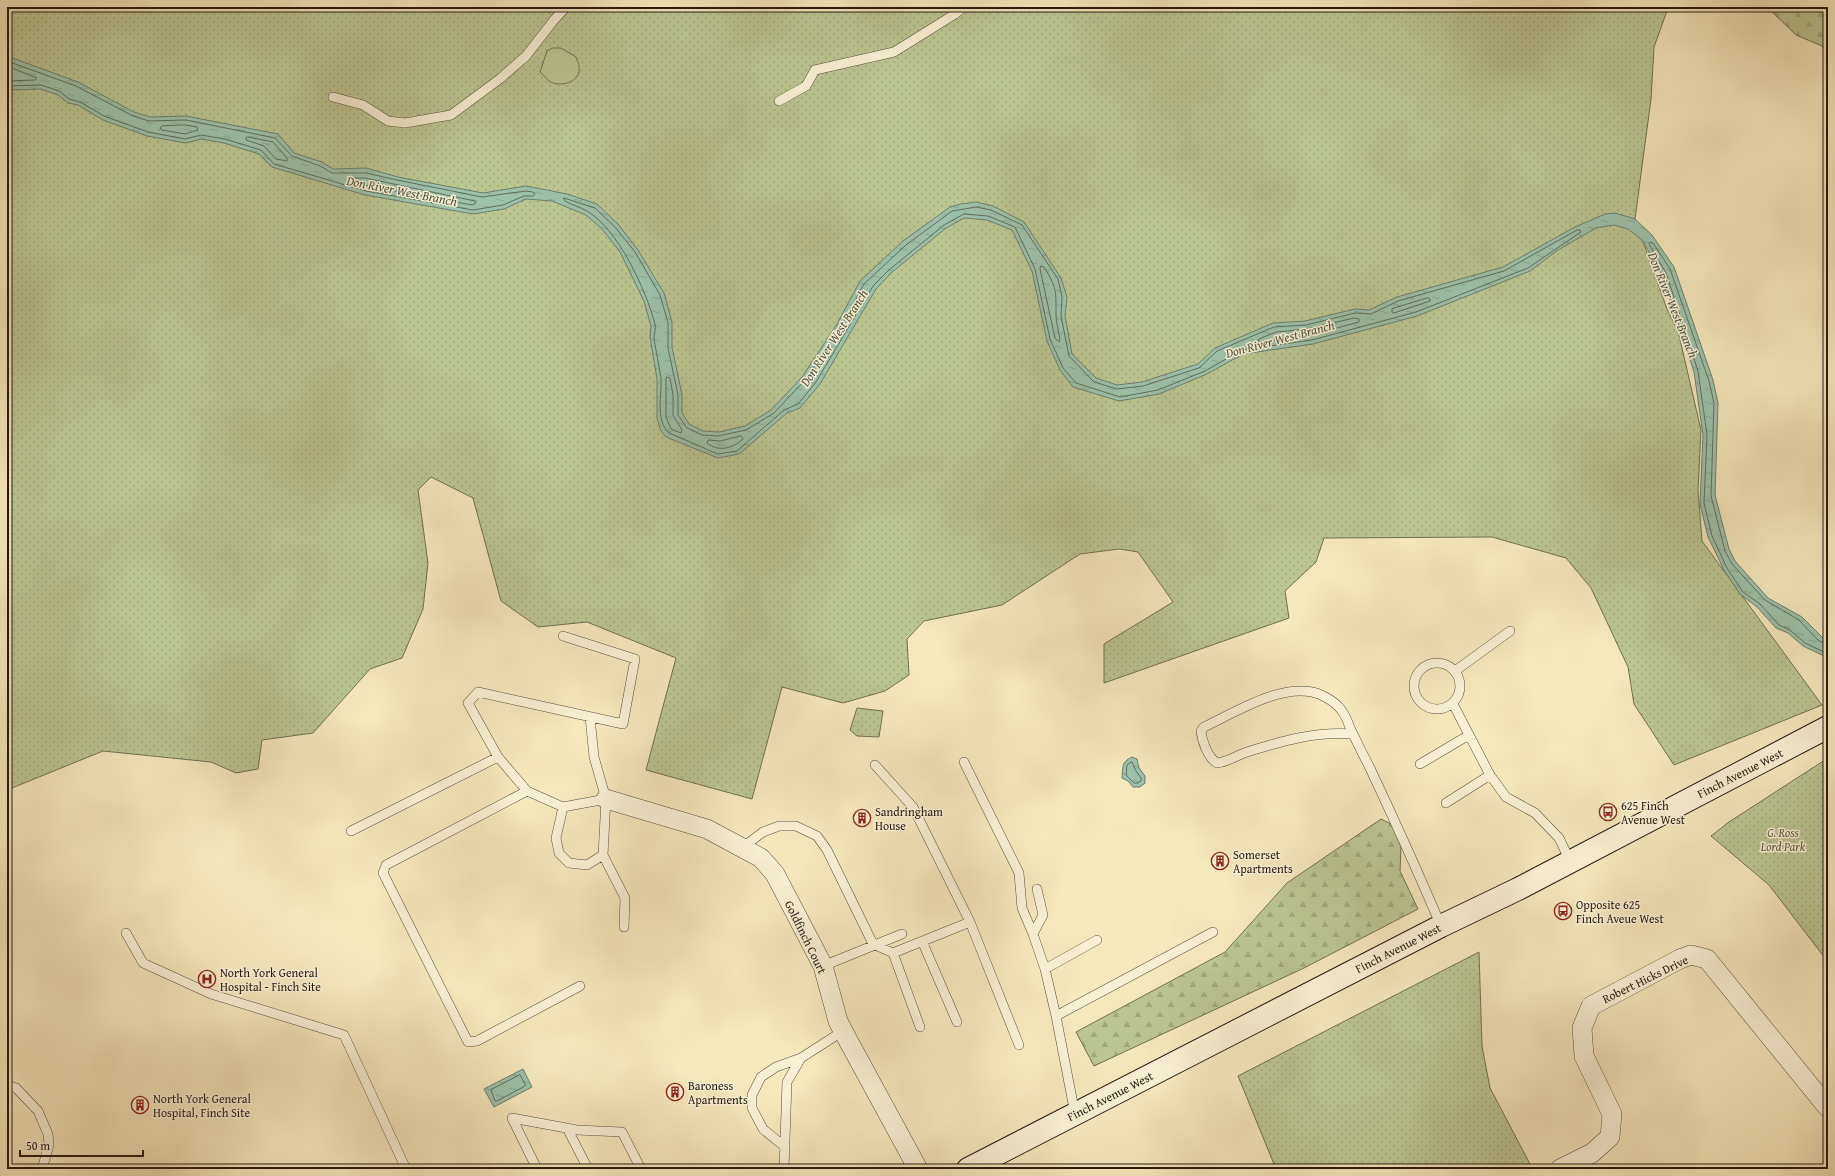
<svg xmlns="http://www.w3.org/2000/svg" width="1835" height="1176" viewBox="0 0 1835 1176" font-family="'Gentium Book Plus',serif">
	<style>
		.forest { fill: url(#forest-firs); stroke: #707052 }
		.park { fill: url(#park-dots); stroke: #707052 }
		.garden { fill: #bbc691; stroke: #707052 }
		.water { fill: url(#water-ripples); stroke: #6d7e6e }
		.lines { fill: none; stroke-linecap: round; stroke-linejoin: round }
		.shore { stroke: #606e5e; stroke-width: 1 }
		.service-casing { stroke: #584e3c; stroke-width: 10 }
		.minor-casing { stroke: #584e3c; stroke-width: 20 }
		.secondary-casing { stroke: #241a12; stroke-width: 24 }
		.service { stroke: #f8f0d3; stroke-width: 9 }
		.minor { stroke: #f8f0d3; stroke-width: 19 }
		.secondary { stroke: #f8f0d3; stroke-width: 22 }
		.labels { text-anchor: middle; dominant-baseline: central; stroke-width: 3; stroke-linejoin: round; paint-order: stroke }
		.street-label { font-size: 12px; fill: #241a12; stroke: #f8f0d3 }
		.poi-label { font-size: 12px; fill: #241a12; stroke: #f8f0d3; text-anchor: start }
		.park-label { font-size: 12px; font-style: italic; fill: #59563e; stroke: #f8f0d3 }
		.water-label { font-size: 13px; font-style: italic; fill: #4e5448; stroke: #f8f0d3 }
	</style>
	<defs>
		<pattern id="forest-firs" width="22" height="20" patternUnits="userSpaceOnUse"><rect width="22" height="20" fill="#bbc691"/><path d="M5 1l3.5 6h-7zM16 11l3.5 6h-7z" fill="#a1aa7c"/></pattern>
		<pattern id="park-dots" width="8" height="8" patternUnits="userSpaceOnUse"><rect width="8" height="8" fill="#bbc691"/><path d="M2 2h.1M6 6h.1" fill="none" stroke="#a1aa7c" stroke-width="1.8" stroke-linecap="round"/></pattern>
		<pattern id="water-ripples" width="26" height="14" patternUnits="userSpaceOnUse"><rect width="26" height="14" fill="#9dc1ab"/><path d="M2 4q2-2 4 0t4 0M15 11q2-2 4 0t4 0" fill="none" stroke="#87a592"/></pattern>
	</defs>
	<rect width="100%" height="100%" fill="#f5e8bb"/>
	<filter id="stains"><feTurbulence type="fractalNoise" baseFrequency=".005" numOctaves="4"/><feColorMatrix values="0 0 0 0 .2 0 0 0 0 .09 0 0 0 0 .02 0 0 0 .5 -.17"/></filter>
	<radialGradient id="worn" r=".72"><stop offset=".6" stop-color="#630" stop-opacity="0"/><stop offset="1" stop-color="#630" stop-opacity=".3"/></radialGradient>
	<path class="forest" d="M1767,7H1828V59L1822,46L1796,35Z
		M1381,819L1393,825L1401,847L1400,871L1418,909L1304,968L1094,1066L1076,1032L1225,952L1287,883Z"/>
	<path class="park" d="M7,7H1672L1667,11L1654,47L1651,99L1635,219L1667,309L1678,331L1701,430L1698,490L1702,541L1822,705L1674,765L1634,704L1628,667L1591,588L1566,558L1492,537L1324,538L1316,562L1285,591L1289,618L1104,683V644L1173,602L1138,552L1119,549L1080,554L1002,605L924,621L907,639L909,675L885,691L843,703L782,687L752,799L646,770L676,658L587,622L538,627L501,601L473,498L431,477L418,490L428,563L423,609L402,658L370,669L313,733L262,740L258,769L236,773L211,762L103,751L7,790Z
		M857,708L883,711L879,737L857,736L850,730Z
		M1828,758V962L1769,885L1711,836L1729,822Z
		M1479,952L1482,1046L1490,1088L1531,1166L1529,1169H1276L1238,1076Z"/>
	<path class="garden" d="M553,48H561L576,57C578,62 580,67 579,72C576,84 558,87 549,81C546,78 543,74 540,72L547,51Z"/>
	<path class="water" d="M7,56L78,82L134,112L150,117L186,116L278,134L294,153L322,162L333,169L366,168L398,177L483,193L526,186L567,194L597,204L618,224L638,250L664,293L672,322V347L682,395V413L689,424L703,431L719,432L745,426L771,410L802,377L837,324L860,281L903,241L950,207L961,204L976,202L993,206L1024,222L1061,278L1067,297L1065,316L1072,354L1096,378L1117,385L1142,382L1198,364L1215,348L1273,323L1305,321L1355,309L1369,310L1397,297L1503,267L1575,227L1605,214L1615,213L1635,219L1652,235L1674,267L1713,380L1718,403L1715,495L1729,549L1735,561L1768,598L1802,617L1828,643V674L1824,656L1803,646L1788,633L1776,628L1757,607L1740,594L1724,570L1708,537L1700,504L1703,435L1694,372L1662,275L1642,240L1628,229L1614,225L1596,228L1558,250L1530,271L1417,316L1313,344L1243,354L1207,374L1159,394L1119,401L1073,387L1060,370L1047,341L1032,271L1012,230L987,220L964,218L946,228L891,273L876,289L820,384L800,408L787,413L739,454L718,458L666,437L661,431L657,418V379L650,337L651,326L644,301L620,252L602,229L586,215L552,201L526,199L504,209L473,214L365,195L272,167L259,154L224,143L201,139L186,143L147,136L103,120L78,105L68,103L58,95L41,89L7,90Z
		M1132,757L1137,759L1139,768L1145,776V783L1140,787H1133L1128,781L1122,778C1123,767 1121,762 1132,757Z
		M523,1069L532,1087L494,1107L484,1089Z"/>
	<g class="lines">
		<path class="shore" d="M7,61L76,86L133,116L149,121L186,120L275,138L292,156L320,166L332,173H366L397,180L482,197L526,191L533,192L535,194L533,196H524L503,205L473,210L366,191L274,164L261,150L225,139L201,135L185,139L148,132L104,116L80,102L69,99L59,91L41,85L7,86
			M7,66L37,78L35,80L7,81
			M185,125L197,127L198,130L185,134L162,130L160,128L162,126Z
			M248,137L273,142L287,158V161L276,159L264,146L246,140V138Z
			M353,178H365L475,201L476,203L472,205L368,186L353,182Z
			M564,198L595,208L615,227L635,252L660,295L668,323V348L678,395V415L687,428L702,435L718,436L746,430L774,413L806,379L841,326L864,284L906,245L952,211L976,207L991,210L1022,225L1058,279L1062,297L1061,316L1069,356L1094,382L1117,389L1143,386L1199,368L1217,351L1274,327L1306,325L1355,313L1371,314L1398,301L1504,271L1577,230H1580L1581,232L1528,268L1416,312L1312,340L1242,350L1205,371L1158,390L1120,397L1076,383L1063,368L1050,339L1035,269L1015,227L988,216L964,214L944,225L889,270L873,286L816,382L798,404L784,410L737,451L718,454L669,433C655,420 662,395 661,378C659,365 656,352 654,339C654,334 656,329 655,324C646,290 618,229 587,211C580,207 572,205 565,201Z
			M1041,266L1044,267C1057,288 1056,291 1056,315C1056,323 1059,332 1060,340L1059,342L1055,338L1040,269Z
			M1428,298L1430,299V301L1394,313L1392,312V309Z
			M1355,318L1359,319V322L1311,335L1261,342L1258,341L1259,339L1276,332L1307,329Z
			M667,377L670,378L673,395V415L682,430L681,433L671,429L666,417V379Z
			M741,436L743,439C732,449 718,452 707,443L708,440L720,441Z
			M1828,646L1818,640L1799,620L1765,600L1732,564L1725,551L1711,496L1714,403L1709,381L1670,269L1653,243L1650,242L1649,244L1666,273L1698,371L1707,435L1704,503L1712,536L1727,568L1743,592L1760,604L1779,625L1790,630L1805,643L1826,653L1828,656
			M1132,762L1136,771L1141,778V781L1138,783H1134L1126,775L1127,765Z
			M520,1075L525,1084V1086L497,1101H495L491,1090Z"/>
		<defs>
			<path id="service" d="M333,97L363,105L388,121L405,123L451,115L501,78L526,56L554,20L566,7
				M779,101L806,86L815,70L894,52L955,14L963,7
				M563,636L635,659L623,724L478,692L468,703L498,757L527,791L386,865L383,873L468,1042L477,1041L580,986
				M1414 686a23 23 0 1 1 46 0a23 23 0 1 1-46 0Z
				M1455,671L1510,631
				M1453,704L1490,775L1506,797L1535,813L1559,838L1570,861
				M590,717L594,757L606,799L603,855L625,898L624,927
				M1353,734C1316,731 1282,741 1247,752C1237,755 1228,762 1217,763C1208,758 1202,741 1201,731L1204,727C1234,713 1278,685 1312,692C1322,694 1336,702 1342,711C1346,716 1348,722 1350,728C1356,740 1362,753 1369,766C1394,819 1418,872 1441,926
				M964,762L1019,873L1022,908L1033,934L1045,969
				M1420,764L1469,735
				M875,765L913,807L970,922
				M527,791L563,807L606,799
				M1446,803L1490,775
				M563,807L556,838L559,853L569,863L587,865L603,855
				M351,831L498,757
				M743,847L763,832L779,826H796L817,836L827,850L873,944L893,953L920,1027
				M126,933L143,963L211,994L344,1035L406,1169
				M1033,934L1043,915L1037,889
				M922,941L957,1022
				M893,953L970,922L1019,1045
				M823,966L902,934
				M1056,1016L1045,969L1097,940
				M7,1085L16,1088L38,1111L48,1134L49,1145L42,1169
				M1075,1114L1056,1016L1213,932
				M567,1128L588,1169
				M785,1147L763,1129L752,1108V1095L761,1077L776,1067L801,1058
				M537,1169L512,1118L577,1130L622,1132L641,1169
				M784,1169L787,1082L801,1058L843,1031"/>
			<path id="minor" d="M606,799L707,829L761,858L775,874L823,966L838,1021L843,1031L918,1169
				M1560,1169L1592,1153L1610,1137L1612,1114L1584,1056L1582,1028L1591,1006L1680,959L1691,955L1707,959L1828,1108"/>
			<path id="secondary" d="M968,1169L1441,926L1518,889L1828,727"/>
		</defs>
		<use href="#service" class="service-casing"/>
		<use href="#minor" class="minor-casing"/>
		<use href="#secondary" class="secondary-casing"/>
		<use href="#service" class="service"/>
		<use href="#minor" class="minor"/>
		<use href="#secondary" class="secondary"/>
	</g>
	<defs>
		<symbol id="bus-ring" viewBox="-11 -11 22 22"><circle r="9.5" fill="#f8f0d3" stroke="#8f2418" stroke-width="1.5"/><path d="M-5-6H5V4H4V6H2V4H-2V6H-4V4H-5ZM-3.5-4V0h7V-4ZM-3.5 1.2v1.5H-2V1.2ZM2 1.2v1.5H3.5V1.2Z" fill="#8f2418"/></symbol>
		<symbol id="building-ring" viewBox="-11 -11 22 22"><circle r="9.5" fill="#f8f0d3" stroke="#8f2418" stroke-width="1.5"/><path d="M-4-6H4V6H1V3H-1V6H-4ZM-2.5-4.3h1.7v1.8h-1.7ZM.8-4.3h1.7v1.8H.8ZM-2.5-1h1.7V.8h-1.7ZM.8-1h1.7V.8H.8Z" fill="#8f2418"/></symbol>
		<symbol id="hospital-ring" viewBox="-11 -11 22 22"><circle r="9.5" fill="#f8f0d3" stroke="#8f2418" stroke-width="1.5"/><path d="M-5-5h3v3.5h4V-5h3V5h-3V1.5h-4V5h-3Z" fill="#8f2418"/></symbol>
	</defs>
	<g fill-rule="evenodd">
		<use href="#bus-ring" x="1598" y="802" width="20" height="20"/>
		<use href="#building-ring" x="852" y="808" width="20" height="20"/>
		<use href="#building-ring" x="1210" y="851" width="20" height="20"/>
		<use href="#bus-ring" x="1553" y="901" width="20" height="20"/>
		<use href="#hospital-ring" x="197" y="969" width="20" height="20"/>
		<use href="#building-ring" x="665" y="1082" width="20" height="20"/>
		<use href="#building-ring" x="130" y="1095" width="20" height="20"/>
	</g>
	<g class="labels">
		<g class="street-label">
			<text transform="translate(1740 773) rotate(-27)">Finch Avenue West</text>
			<text transform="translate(806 937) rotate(64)">Goldfinch Court</text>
			<text transform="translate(1398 948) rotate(-27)">Finch Avenue West</text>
			<text transform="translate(1645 979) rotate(-26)">Robert Hicks Drive</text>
			<text transform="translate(1110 1096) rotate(-27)">Finch Avenue West</text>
		</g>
		<g class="poi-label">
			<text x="1621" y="805">625 Finch<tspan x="1621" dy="14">Avenue West</tspan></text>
			<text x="875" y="811">Sandringham<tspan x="875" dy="14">House</tspan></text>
			<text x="1233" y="854">Somerset<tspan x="1233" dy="14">Apartments</tspan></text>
			<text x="1576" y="904">Opposite 625<tspan x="1576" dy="14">Finch Aveue West</tspan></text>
			<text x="220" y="972">North York General<tspan x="220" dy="14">Hospital - Finch Site</tspan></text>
			<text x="688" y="1085">Baroness<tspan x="688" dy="14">Apartments</tspan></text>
			<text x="153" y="1098">North York General<tspan x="153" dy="14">Hospital, Finch Site</tspan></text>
		</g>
		<g class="park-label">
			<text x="1783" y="832">G. Ross<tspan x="1783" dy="14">Lord Park</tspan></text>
		</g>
		<g class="water-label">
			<text transform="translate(402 191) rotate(11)">Don River West Branch</text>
			<text transform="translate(1673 305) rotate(68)">Don River West Branch</text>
			<text transform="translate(834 338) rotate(-57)">Don River West Branch</text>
			<text transform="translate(1280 339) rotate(-15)">Don River West Branch</text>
		</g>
	</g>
	<rect width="1835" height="1176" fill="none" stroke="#f5e8bb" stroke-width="24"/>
	<rect x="8" y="8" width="1819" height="1160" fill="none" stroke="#241a12" stroke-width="2"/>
	<rect x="12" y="12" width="1811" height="1152" fill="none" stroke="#241a12"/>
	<path d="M20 1150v6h123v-6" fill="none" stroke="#241a12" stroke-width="2"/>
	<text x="26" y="1150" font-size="12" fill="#241a12" stroke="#f8f0d3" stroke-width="3" paint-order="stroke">50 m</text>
	<rect width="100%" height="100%" filter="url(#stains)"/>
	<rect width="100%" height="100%" fill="url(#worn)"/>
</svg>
